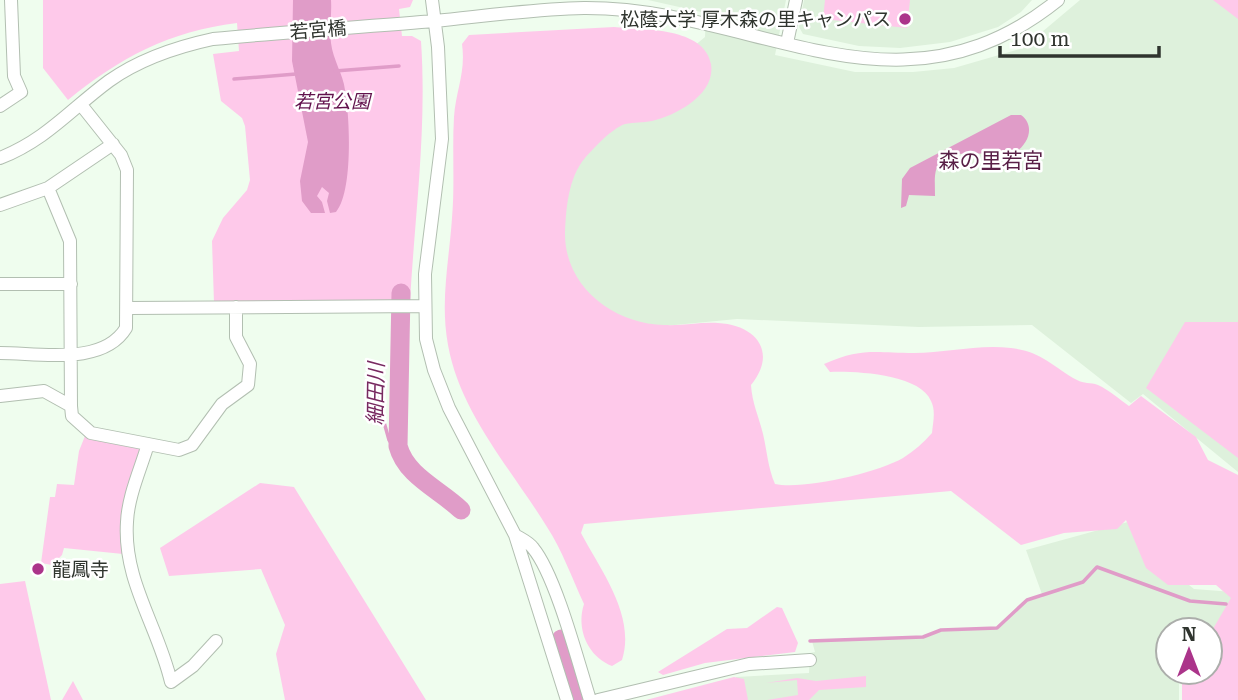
<svg xmlns="http://www.w3.org/2000/svg" width="1238" height="700" viewBox="0 0 1238 700" font-family="'Roboto Serif','Noto Sans JP',serif">
	<style>
		.built { fill: #def1dc }
		.green { fill: #fec9ea }
		.water { fill: #e09cc8 }
		.lines { fill: none; stroke-linecap: round; stroke-linejoin: round }
		.stream { stroke: #e09cc8; stroke-width: 3.5 }
		.river { stroke: #e09cc8; stroke-width: 19 }
		.minor-casing { stroke: #b2bfb1; stroke-width: 14 }
		.minor { stroke: #fff; stroke-width: 12 }
		.poi-dot { fill: #ab348a; stroke: #fff; stroke-width: 2.5 }
		.labels { text-anchor: middle; dominant-baseline: central; stroke-width: 5; stroke-linejoin: round; paint-order: stroke }
		.poi-label { font-size: 19px; fill: #2f342e; stroke: #fff; text-anchor: end }
		.street-label { font-size: 19px; fill: #2f342e; stroke: #fff }
		.park-label { font-size: 19px; font-style: italic; fill: #62124d; stroke: #fff }
		.neighbourhood-label { font-size: 21px; fill: #591f47; stroke: #fff }
		.water-label { font-size: 21px; font-style: italic; fill: #782a61; stroke: #fff }
	</style>
	<rect width="100%" height="100%" fill="#effdee"/>
	<path class="built" d="M648,0H786L775,55L855,72H913L954,68L1023,48L1080,0H1224L1238,9V472L1143,394L1131,403L1032,325L919,327L737,319L633,329L581,307L550,234L557,160L705,37L706,13Z
		M804,0H1032L1021,12L998,27L950,42L900,48L859,46L803,34L799,27Z
		M1135,520L1159,561L1194,589L1233,592L1238,605L1210,655V630H1168V672H1192L1179,678V700H736V677L809,673L810,653L815,652L812,641L923,638L941,630L997,629L1027,601L1043,597L1026,550Z"/>
	<path class="green" d="M43,0H413L410,7L399,9L402,36H412L421,41C427,129 415,214 410,301L214,303L212,241L223,218L247,190L250,180L245,126L242,118L221,101L213,54L239,51L237,23C170,31 119,58 68,100L43,68Z
		M825,0H910L907,28L823,19Z
		M1213,0H1238V19Z
		M614,27C644,30 704,27 711,64C716,94 677,115 652,121C643,123 634,122 625,124C611,129 595,147 585,158C568,178 566,209 565,234C565,288 615,324 664,325C682,326 700,322 718,323C756,325 778,352 751,385C752,403 759,417 763,434C767,451 768,468 775,484C803,490 877,473 903,458C914,451 923,443 932,433C933,422 936,411 931,401C920,374 855,371 830,372L824,364C862,347 876,353 914,353C946,353 978,344 1011,348C1041,351 1052,366 1077,380C1084,384 1090,382 1098,385C1109,390 1119,399 1129,406L1141,396L1196,437L1208,460L1238,475V700H1182V679L1188,672H1210V634L1231,598L1216,585H1168L1146,568L1126,520L1117,529L1064,533L1021,545L951,491L584,524L581,533C601,571 636,616 622,660L612,666C587,656 576,628 584,604C572,578 562,550 547,527C512,470 460,413 448,345C440,301 449,262 452,218C455,184 452,150 454,117C456,90 466,72 462,44L469,35Z
		M1185,322H1238V458L1146,388Z
		M85,436L143,447L123,554L64,548L62,555L52,565L41,563L50,497H55L57,484L74,485L79,451Z
		M260,483L294,487L426,700H285L276,654L285,625L261,569L169,576L160,548Z
		M25,581L51,700H0V584Z
		M777,607L782,608L798,643L795,652L705,663L663,675L658,672L727,629L747,628Z
		M866,676V687L819,690L809,700H767L798,695L797,680L766,683L797,678L816,681Z
		M734,677L744,679L748,700H646Z
		M73,681L83,700H62Z"/>
	<path class="water" d="M293,0H331C332,14 329,29 331,43C333,60 343,74 345,90C350,118 353,192 336,212L330,213L327,201L329,193L322,187L317,196L322,202L325,213H311L302,201L300,181L308,142L292,61Z
		M1011,115H1021C1036,126 1028,145 1014,153L951,154C932,162 935,177 935,196L909,195L906,206L901,208L902,179L910,168Z"/>
	<g class="lines">
		<path class="stream" d="M335,71L399,66
			M234,79L296,74
			M377,397L389,440L403,461
			M810,641L923,637L941,630L997,628L1027,600L1083,582L1097,567L1190,601L1226,604"/>
		<path class="river" d="M401,293L398,446C406,476 439,489 461,510
			M561,639L579,700"/>
		<defs>
			<path id="minor" d="M432,0L438,47L442,139L425,274L426,339L434,370L449,408L515,535L567,700
				M787,43L796,0
				M0,106L21,92L14,76L11,0
				M0,158C46,140 71,109 109,81C140,59 176,47 213,39C287,32 361,27 435,21C485,16 534,9 584,8C758,7 896,130 1058,0
				M48,188L70,241L71,406
				M0,205L48,188L113,144
				M0,284H71
				M129,308L424,306
				M0,353C40,353 103,366 126,328L127,170L121,155L82,106
				M0,396L44,391L71,406L72,416L91,433L179,450L192,445L222,404L248,385L250,364L236,337V307
				M148,444C141,468 128,496 127,522C123,581 158,626 171,682L193,666L216,641
				M515,535C521,539 529,542 533,548C556,576 578,662 590,700
				M598,700L749,664L810,660"/>
		</defs>
		<use href="#minor" class="minor-casing"/>
		<use href="#minor" class="minor"/>
	</g>
	<g class="poi-dot">
		<circle cx="905" cy="19" r="7"/>
		<circle cx="38" cy="569" r="7"/>
	</g>
	<g class="labels">
		<g class="poi-label">
			<text x="891" y="19">松蔭大学 厚木森の里キャンパス</text>
			<text x="52" y="569" text-anchor="start">龍鳳寺</text>
		</g>
		<g class="street-label">
			<text transform="translate(318 30) rotate(-5)">若宮橋</text>
		</g>
		<g class="park-label">
			<text x="332" y="101">若宮公園</text>
		</g>
		<g class="neighbourhood-label">
			<text x="991" y="161">森の里若宮</text>
		</g>
		<g class="water-label">
			<text transform="translate(376 394) rotate(-89)">細田川</text>
		</g>
	</g>
	<g transform="translate(1189 651)"><circle r="33" fill="#ffffff" stroke="#acaeab" stroke-width="2"/>
	<path d="M0-5L12 26L0 18L-12 26Z" fill="#ab348a"/>
	<text y="-10" font-size="19" font-weight="bold" text-anchor="middle" fill="#2f342e">N</text>
	</g>
	<path d="M1000 46v10h159v-10" fill="none" stroke="#2f342e" stroke-width="3.5"/>
	<text x="1010" y="46" font-size="21" fill="#2f342e" stroke="#ffffff" stroke-width="5" paint-order="stroke">100 m</text>
</svg>
